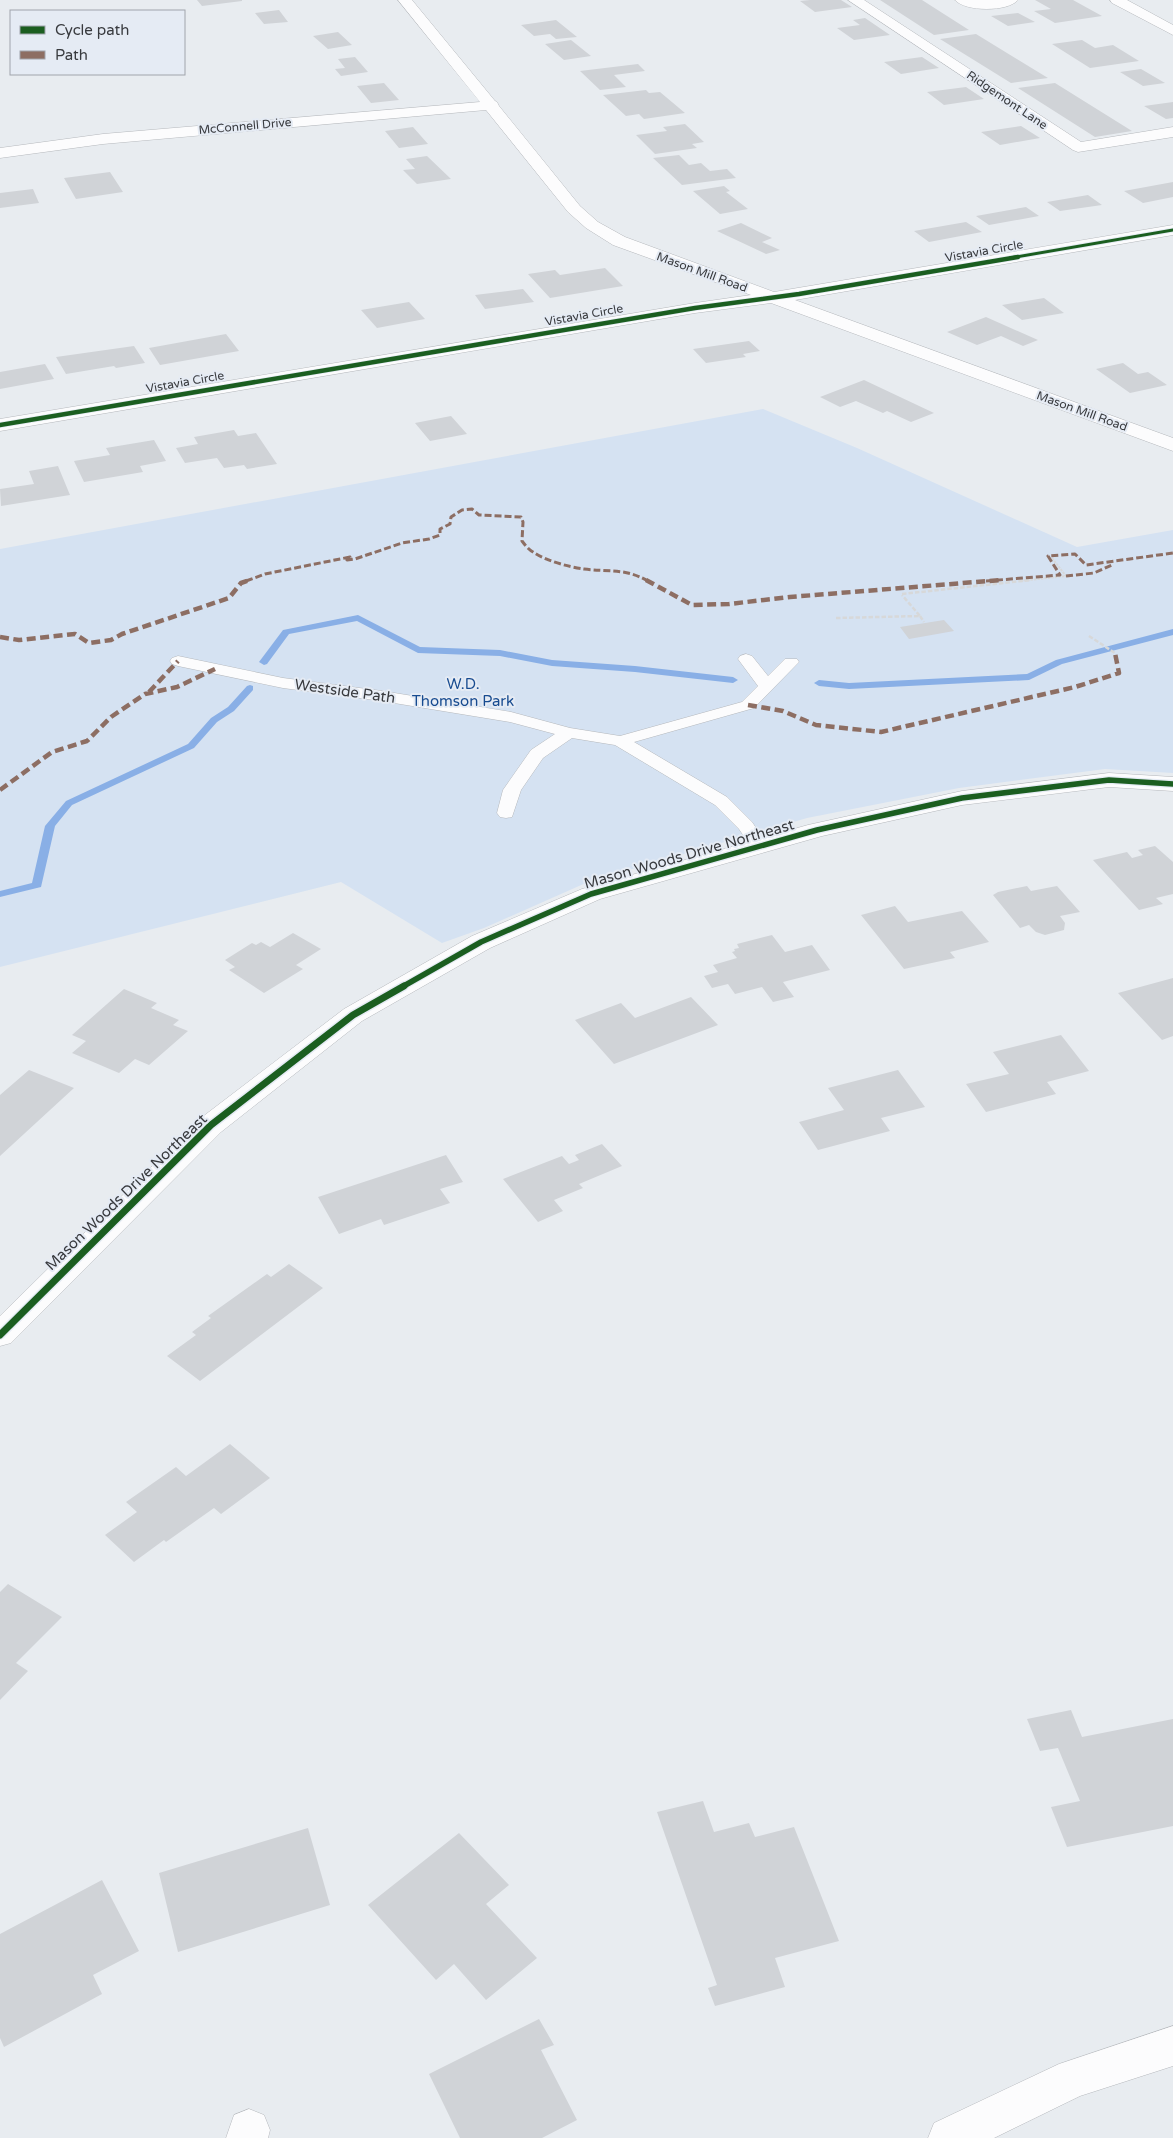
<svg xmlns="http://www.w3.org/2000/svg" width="1173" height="2138" viewBox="0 0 1173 2138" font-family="'Varela Round',sans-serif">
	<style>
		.green { fill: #d5e2f2 }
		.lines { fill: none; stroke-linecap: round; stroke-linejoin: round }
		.stream { fill: #89afe6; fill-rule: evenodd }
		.building { fill: #d0d3d7 }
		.lane-casing { stroke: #b5b8bc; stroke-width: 1 }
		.street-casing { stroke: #b5b8bc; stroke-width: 1 }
		.path-far1 { stroke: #d7d8d9; stroke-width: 2; stroke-dasharray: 2.5 1; stroke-linecap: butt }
		.path { stroke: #d7d8d9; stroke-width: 2.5; stroke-dasharray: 4.5 2; stroke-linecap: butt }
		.lane { fill: #fcfcfd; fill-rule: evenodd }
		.street { fill: #fcfcfd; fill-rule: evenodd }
		.quiet-far1 { stroke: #8d6e63; stroke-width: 3; stroke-dasharray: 7 3; stroke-linecap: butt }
		.quiet { stroke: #8d6e63; stroke-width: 4.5; stroke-dasharray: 9 4.5; stroke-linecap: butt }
		.cycleway-far3-casing { stroke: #e5ebf4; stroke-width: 5 }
		.cycleway-far2-casing { stroke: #e5ebf4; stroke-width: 6 }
		.cycleway-far1-casing { stroke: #e5ebf4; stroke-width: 8 }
		.cycleway-casing { stroke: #e5ebf4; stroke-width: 10 }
		.cycleway-far3 { stroke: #1b5e20; stroke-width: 3 }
		.cycleway-far2 { stroke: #1b5e20; stroke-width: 4.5 }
		.cycleway-far1 { stroke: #1b5e20; stroke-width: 5.5 }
		.cycleway { stroke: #1b5e20; stroke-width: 7 }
		.labels { text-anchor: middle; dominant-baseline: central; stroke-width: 4; stroke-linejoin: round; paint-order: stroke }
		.far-street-label { font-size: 12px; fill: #383a3e; stroke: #e5ebf4 }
		.park-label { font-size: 15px; fill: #174b90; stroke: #e5ebf4 }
		.street-label { font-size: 15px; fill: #383a3e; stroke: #e5ebf4 }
	</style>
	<rect width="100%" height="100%" fill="#e8ecf0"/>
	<path class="green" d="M763,409L857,448L1077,547L1173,530V773L1105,769L959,788L807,818L588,882L484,928L442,943L341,882L0,967V549Z"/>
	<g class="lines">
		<path class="stream" d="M358,615L420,647L500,650L552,660L635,666L733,677L738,680L733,683L635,672L552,666L500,656L418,653L357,621L289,634L267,664L264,665L259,662L283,630Z
			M1173,629V635L1062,664L1029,680L849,689L819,686L814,683L819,680L849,683L1027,674L1056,660Z
			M250,685L253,686V690L234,711L217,722L194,748L72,805L55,826L41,887L0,897V891L32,883L45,826L66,801L188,744L211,718L228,707L247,686Z"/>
	</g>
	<path class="building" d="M197,0H242V1L202,6Z
		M810,0H841L852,7L815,12L800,1Z
		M880,0H922L969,30L934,35Z
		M1035,0H1073L1102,16L1055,23L1034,11L1051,9Z
		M279,10L288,22L264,24L255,13Z
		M1018,13L1035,22L1008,26L991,16Z
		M865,18L890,35L854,40L837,28L860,25L853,20Z
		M556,20L577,37L556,39L550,34L534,36L521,25Z
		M338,32L352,45L328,49L313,36Z
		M976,34L1048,78L1011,83L940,39Z
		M571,40L591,56L564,60L545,44Z
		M1082,40L1095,48L1113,45L1139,61L1090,68L1052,44Z
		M355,57L368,72L341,76L335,69L345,68L338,59Z
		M922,57L939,68L901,74L884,62Z
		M638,64L645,71L614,75L626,87L600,90L580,71Z
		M1141,69L1165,83L1143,86L1120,72Z
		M384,83L399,100L371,103L357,86Z
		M1055,83L1132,131L1095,137L1018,88Z
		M966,87L984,99L944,105L927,92Z
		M646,90L649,93L660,92L685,113L644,119L639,114L626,116L603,95Z
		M1173,102V118L1166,119L1144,106Z
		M685,124L704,142L692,144L697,148L655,154L636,135L667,131L663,127Z
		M1021,126L1040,138L1000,145L981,132Z
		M413,127L428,144L399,148L385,131Z
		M679,155L689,165L701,163L710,171L727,169L736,178L682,185L653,158Z
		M427,156L451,179L417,184L403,170L415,169L406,159Z
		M110,172L123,192L76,199L64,178Z
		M1173,182V197L1143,203L1124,191Z
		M724,186L730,191L726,192L748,209L720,214L693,191Z
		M33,189L39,203L0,208V193Z
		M1088,195L1102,205L1060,211L1047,202Z
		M1026,207L1039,216L989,225L976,216Z
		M966,222L982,232L929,242L914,231Z
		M741,223L772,238L762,242L780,250L766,254L717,231Z
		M605,268L623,286L550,298L528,274L555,270L560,275Z
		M523,289L534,302L485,309L475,295Z
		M1044,298L1064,313L1022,320L1002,305Z
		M409,302L425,319L377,328L361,310Z
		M986,317L1038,340L1023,346L1001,336L977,345L947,332Z
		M226,334L239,351L160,365L149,348Z
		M749,341L760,351L743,354L746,357L706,363L693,349Z
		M134,346L145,363L116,368L114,366L66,374L56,357Z
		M1123,363L1138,374L1148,372L1167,385L1130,393L1096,369Z
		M45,364L54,379L0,389V372Z
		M864,380L934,413L911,422L887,411L883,413L856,401L840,407L820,397Z
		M451,416L467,434L430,441L415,423Z
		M234,430L238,436L256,433L277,464L247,469L244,465L224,468L217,458L185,463L176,448L198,444L194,437Z
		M154,440L166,461L140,466L143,472L84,482L74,461L110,455L106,448Z
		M58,466L70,495L1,506L0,489L34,484L29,471Z
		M944,620L954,631L909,639L900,627Z
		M1155,846L1173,862V894L1156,898L1163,904L1139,910L1093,860L1127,852L1132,858L1143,855L1138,850Z
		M1027,886L1031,891L1057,886L1080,912L1060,916L1065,923L1064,930L1045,935L1036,932L1029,925L1020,928L993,895L998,892Z
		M895,906L908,922L962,911L989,942L950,952L955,958L904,969L861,915Z
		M293,933L321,949L296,965L303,969L264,993L229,970L235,967L225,960L252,943L256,945L261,942L270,947Z
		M772,935L785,952L812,945L830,970L783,982L794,997L773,1002L762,987L735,994L728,984L712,988L704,976L718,972L713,965L737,958L732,952L735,951L734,949L739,948L737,944Z
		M1173,978V1036L1162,1040L1118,993Z
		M124,989L157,1003L151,1008L179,1020L173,1025L188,1031L149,1065L135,1059L119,1073L72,1053L86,1041L72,1035Z
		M691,997L718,1025L614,1064L575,1020L621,1003L635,1018Z
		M1061,1035L1089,1071L1047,1082L1056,1094L986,1112L966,1084L1009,1074L993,1052Z
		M29,1070L74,1088L0,1156V1095Z
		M898,1070L925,1107L881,1118L890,1131L818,1150L799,1122L844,1110L828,1088Z
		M602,1144L622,1166L579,1184L583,1188L554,1200L563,1211L538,1222L503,1179L562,1156L569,1164L579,1160L575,1155Z
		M446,1155L463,1182L440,1189L450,1203L384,1225L381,1219L339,1234L318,1197Z
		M289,1264L323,1288L200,1381L167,1356L196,1335L192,1332L211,1318L208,1316L267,1274L271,1277Z
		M230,1444L270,1478L221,1514L214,1508L166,1542L164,1540L134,1562L105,1535L137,1512L126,1502L176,1467L186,1476Z
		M8,1584L62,1617L16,1663L28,1671L0,1700V1592Z
		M1071,1710L1082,1737L1173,1719V1826L1067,1847L1051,1807L1080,1801L1058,1748L1040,1751L1027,1719Z
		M703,1801L714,1832L749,1823L755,1837L794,1827L839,1941L775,1958L785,1987L715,2006L708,1988L717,1985L657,1812Z
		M308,1828L330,1905L178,1952L159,1873Z
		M459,1833L509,1885L486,1904L537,1958L486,2000L454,1964L436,1980L368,1905Z
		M102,1880L139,1951L93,1975L102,1994L4,2047L0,2038V1934Z
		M539,2019L554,2045L541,2050L577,2120L542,2138H460L429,2074Z"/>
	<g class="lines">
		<defs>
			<path id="lane" d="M746,654L752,656L768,676L785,659H797L799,662L754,708L634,742L727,797L752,822L769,847L766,851L760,852L754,851L739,829L715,805L615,745L572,738L543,758L521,790L512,817L506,818L500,817L497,813L503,790L531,750L555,734L510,722L382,701L283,688L178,666L172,664L170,661L172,658L178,656L283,678L382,691L511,712L570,728L620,736L742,702L758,686L738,659L740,656Z"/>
			<path id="street" d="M398,0H412L495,101L497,102L499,106L580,206L598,222L625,237L774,292L1173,225V235L795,300L1173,438V451L771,303L695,313L0,431V419L695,303L751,295L613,245L586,228L568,212L486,110L103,144L0,158V148L103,134L480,102Z
				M848,0H864L1081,142L1173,127V137L1078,152L1073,150Z
				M955,0H1018C1008,12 965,12 955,0Z
				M1110,0H1127L1173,25V35L1112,3Z
				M1109,773L1173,777V791L1109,787L962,805L822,836L600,899L490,948L362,1021L221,1132L11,1343L0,1346V1316L201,1118L344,1009L472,936L582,889L808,825L962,791Z
				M1173,2026V2066L1080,2096L994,2138H928L934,2123L1059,2064Z
				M249,2109L264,2115L270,2130L268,2138H226L234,2115Z"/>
		</defs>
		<use href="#lane" class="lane-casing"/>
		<use href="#street" class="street-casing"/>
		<path class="path-far1" d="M1020,581L1066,576L1052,558"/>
		<path class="path" d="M902,594L1031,580
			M920,616L924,622
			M836,618L920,616L902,595
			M1089,636L1115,653"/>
		<use href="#lane" class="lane"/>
		<use href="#street" class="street"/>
		<path class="quiet-far1" d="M1066,576L1094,573L1112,565
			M246,581L265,574L350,557L347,560L355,559L402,543L429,539L440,535V529L450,524L451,517L462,510L472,509L479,515L521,517L523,522L522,541C525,545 529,550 533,552C546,561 569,567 584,569C609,572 625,568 648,581
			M986,581L1060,575L1048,556L1075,554L1086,565L1173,553"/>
		<path class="quiet" d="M646,580L692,605L729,604L790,597L1001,580
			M0,637L19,640L75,634L89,643L111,640L122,634L229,598L241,583L250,580
			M149,692L178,661
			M748,705L783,711L816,725L881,732L1075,687L1119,673L1115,653
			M0,790L52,752L87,741L111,717L145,694L177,687L215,669"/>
		<defs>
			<path id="cycleway-far3" d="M1010,258L1173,230"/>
			<path id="cycleway-far2" d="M0,425L695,308L799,294L1018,257"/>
			<path id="cycleway-far1" d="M402,987L481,942L591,894L817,830L962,798L1109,780L1173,784"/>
			<path id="cycleway" d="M0,1335L211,1125L353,1015L404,986"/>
		</defs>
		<use href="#cycleway-far3" class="cycleway-far3-casing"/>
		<use href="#cycleway-far2" class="cycleway-far2-casing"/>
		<use href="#cycleway-far1" class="cycleway-far1-casing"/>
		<use href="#cycleway" class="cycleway-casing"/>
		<use href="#cycleway-far3" class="cycleway-far3"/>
		<use href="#cycleway-far2" class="cycleway-far2"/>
		<use href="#cycleway-far1" class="cycleway-far1"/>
		<use href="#cycleway" class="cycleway"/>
	</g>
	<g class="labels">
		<g class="far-street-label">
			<text transform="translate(1007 100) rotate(34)">Ridgemont Lane</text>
			<text transform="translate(245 126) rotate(-5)">McConnell Drive</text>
			<text transform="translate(984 251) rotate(-10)">Vistavia Circle</text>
			<text transform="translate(702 272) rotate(20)">Mason Mill Road</text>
			<text transform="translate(584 315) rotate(-10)">Vistavia Circle</text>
			<text transform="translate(185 382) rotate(-10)">Vistavia Circle</text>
			<text transform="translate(1082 411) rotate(20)">Mason Mill Road</text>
		</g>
		<g class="park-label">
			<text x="463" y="684">W.D.<tspan x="463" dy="17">Thomson Park</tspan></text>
		</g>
		<g class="street-label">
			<text transform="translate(345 691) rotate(8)">Westside Path</text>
			<text transform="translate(689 854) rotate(-16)">Mason Woods Drive Northeast</text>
			<text transform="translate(126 1192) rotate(-44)">Mason Woods Drive Northeast</text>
		</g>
	</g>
	<rect x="10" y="10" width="175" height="65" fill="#e5ebf4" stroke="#a0a4ab"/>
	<rect x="20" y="26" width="25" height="8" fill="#1b5e20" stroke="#a0a4ab"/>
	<text x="55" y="35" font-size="15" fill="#383a3e">Cycle path</text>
	<rect x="20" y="51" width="25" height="8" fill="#8d6e63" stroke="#a0a4ab"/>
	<text x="55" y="60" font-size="15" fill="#383a3e">Path</text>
</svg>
